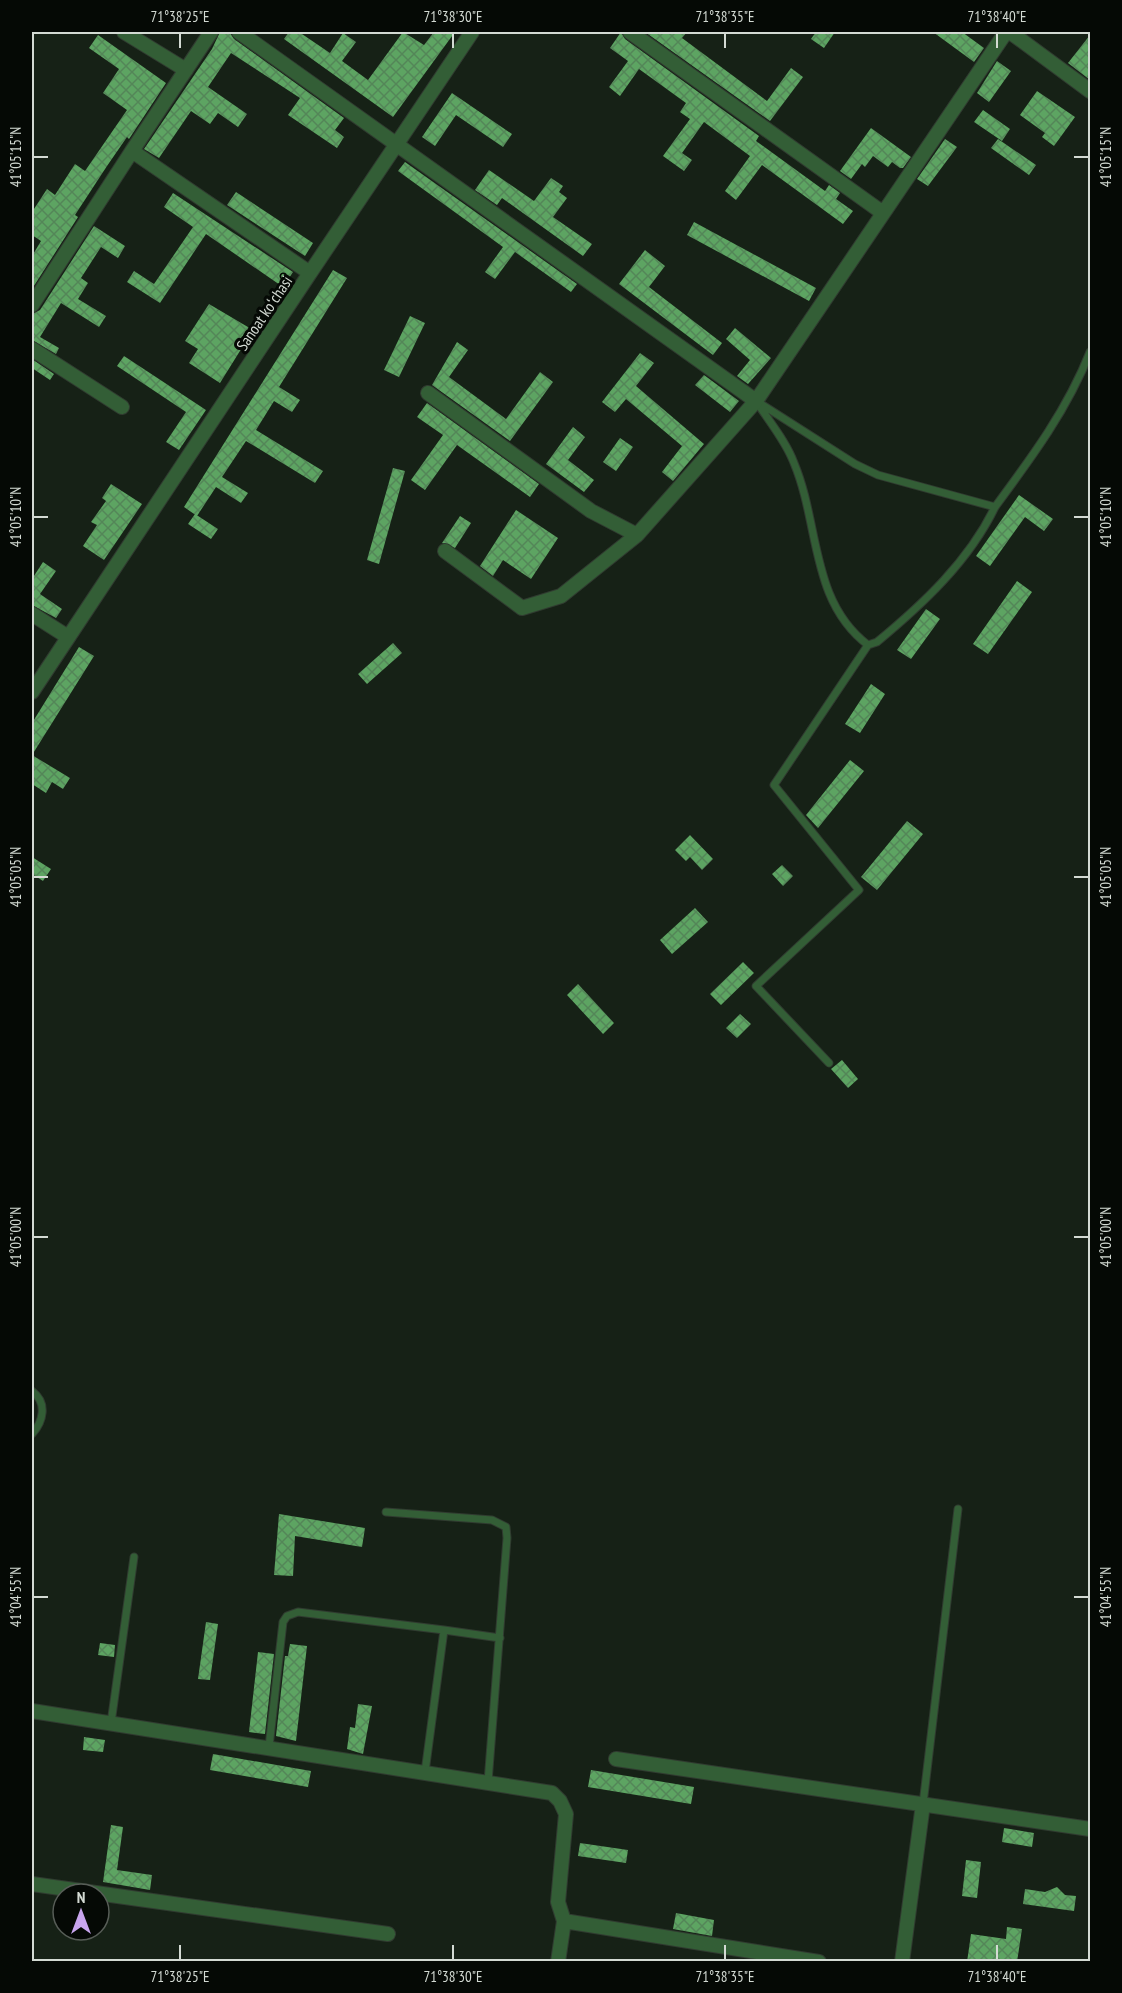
<svg xmlns="http://www.w3.org/2000/svg" width="1122" height="1993" viewBox="0 0 1122 1993" font-family="'PT Sans Narrow',sans-serif">
	<style>
		.building { fill: url(#building-cross-hatch) }
		.lines { fill: none; stroke-linecap: round; stroke-linejoin: round }
		.service-casing { stroke: #303b30; stroke-width: 9 }
		.minor-casing { stroke: #303b30; stroke-width: 16 }
		.service { stroke: #335e36; stroke-width: 7 }
		.minor { stroke: #335e36; stroke-width: 14 }
		.ticks { fill: none; stroke: #d3dad3; stroke-width: 2 }
		.labels { text-anchor: middle; dominant-baseline: central; stroke-width: 6; stroke-linejoin: round; paint-order: stroke }
		.street-label { font-size: 16px; fill: #d3dad3; stroke: #050905 }
		.neatline { fill: none; stroke: #d3dad3; stroke-width: 2 }
		.ticks-label { font-size: 15px; text-anchor: middle; fill: #d3dad3 }
	</style>
	<defs>
		<pattern id="building-cross-hatch" width="8" height="8" patternUnits="userSpaceOnUse" patternTransform="scale(1.5)"><rect width="8" height="8" fill="#5da462"/><path d="M0 0l8 8M0 8l8-8" fill="none" stroke="#548658"/></pattern>
	</defs>
	<rect width="100%" height="100%" fill="#162116"/>
	<path class="building" d="M220,32L230,33L234,39L344,118L335,130L344,137L337,148L288,115L300,98L231,53L208,87L247,114L238,127L218,113L210,124L191,111L159,158L144,149L212,49Z
		M289,32H299L330,53L343,33L356,42L342,61L368,80L403,32L424,45L434,32H455L393,117L284,39Z
		M621,32L625,39L759,136L756,141L825,191L829,185L840,193L836,199L853,211L843,224L762,165L736,200L725,191L750,156L704,122L682,153L692,160L684,171L663,156L690,119L680,112L686,103L639,69L620,96L609,87L628,61L610,48Z
		M645,32H687L682,38L767,101L791,68L803,77L770,121Z
		M816,32H835L824,48L811,39Z
		M933,32H962L984,48L974,62Z
		M98,35L166,83L129,139L127,137L107,166L75,215L78,217L32,289V256L41,241L32,235V212L47,189L55,195L75,164L85,171L127,110L103,93L119,69L89,48Z
		M1090,35V80L1068,63Z
		M997,61L1011,71L989,102L977,93Z
		M1037,91L1075,117L1054,146L1042,137L1045,133L1020,115Z
		M452,93L512,134L503,147L456,115L435,146L422,137Z
		M983,110L1010,129L1002,141L974,122Z
		M871,128L911,157L903,168H900L892,162L888,167L873,156L865,167L862,164L851,179L840,171Z
		M945,139L957,147L928,186L917,179Z
		M998,139L1036,165L1029,175L991,148Z
		M405,162L577,284L571,292L515,252L495,279L485,272L503,247L398,171Z
		M489,170L534,201L551,178L563,186L559,192L567,198L553,217L592,244L583,256L502,198L497,205L475,190Z
		M236,192L313,243L305,256L227,205Z
		M173,193L293,272L283,287L206,234L160,303L127,282L134,271L154,284L193,227L164,207Z
		M694,222L816,288L809,301L687,235Z
		M94,226L125,246L118,258L101,247L81,278L88,283L78,299L106,316L99,327L61,303L40,337L59,348L56,354L32,340V314L40,310Z
		M645,250L665,266L649,287L722,343L713,355L619,284Z
		M333,270L347,278L279,387L300,400L292,412L274,401L256,430L323,471L315,483L246,441L222,477L248,493L241,503L216,487L197,516L184,507Z
		M209,304L253,330L220,383L189,363L198,349L185,341Z
		M410,316L425,323L399,377L384,370Z
		M735,328L771,358L748,384L737,376L750,360L726,339Z
		M457,342L468,350L449,377L506,419L540,372L553,382L510,441L432,385Z
		M640,353L654,363L636,386L704,444L673,481L662,472L682,446L626,399L615,412L602,402Z
		M124,356L206,410L179,450L166,442L186,412L117,366Z
		M32,359L54,374L50,380L32,368Z
		M704,375L739,401L730,412L695,385Z
		M427,403L539,484L530,497L457,445L425,490L411,480L443,435L417,417Z
		M573,427L585,437L568,460L594,480L584,492L546,464Z
		M620,438L633,447L616,471L603,462Z
		M393,468L405,471L379,564L367,560Z
		M111,484L142,504L104,560L83,546L97,525L91,522L106,501L102,498Z
		M1019,495L1053,519L1044,531L1025,517L990,566L976,556Z
		M516,510L558,538L531,579L503,560L493,576L480,566Z
		M195,514L218,529L211,539L188,524Z
		M460,516L471,523L455,548L442,543Z
		M43,562L56,571L40,594L62,609L56,618L32,605V579Z
		M1017,581L1032,592L988,654L973,644Z
		M926,609L940,619L911,659L897,650Z
		M393,643L402,653L367,684L358,674Z
		M79,647L94,656L32,755L70,778L63,789L52,782L46,793L32,784V723Z
		M871,684L885,694L860,733L845,724Z
		M850,760L864,771L818,828L806,815Z
		M907,821L923,834L877,890L861,877Z
		M690,835L713,859L702,870L690,857L686,861L675,850Z
		M32,857L51,869L43,881L32,874Z
		M782,865L793,876L783,886L772,874Z
		M695,908L708,922L672,954L660,940Z
		M743,962L754,973L721,1005L710,994Z
		M578,984L614,1023L603,1034L567,995Z
		M740,1014L751,1024L737,1038L726,1028Z
		M842,1060L858,1079L848,1088L831,1069Z
		M279,1514L365,1528L362,1547L295,1536L293,1576L274,1575Z
		M206,1622L218,1624L210,1680L198,1679Z
		M100,1643L115,1645L114,1657L98,1655Z
		M290,1644L307,1646L296,1741L276,1736L285,1656H288Z
		M258,1652L274,1654L265,1734L249,1732Z
		M358,1704L372,1706L363,1754L347,1749L350,1727L355,1728Z
		M84,1737L105,1740L103,1752L83,1750Z
		M213,1754L311,1771L308,1787L210,1770Z
		M591,1770L694,1787L691,1804L588,1787Z
		M111,1825L123,1827L117,1870L152,1875L150,1890L103,1882Z
		M1004,1828L1034,1833L1032,1847L1002,1842Z
		M580,1843L628,1850L626,1863L578,1856Z
		M966,1860L981,1862L977,1898L962,1896Z
		M1057,1887L1065,1895L1076,1896L1074,1911L1023,1904L1025,1889L1045,1892Z
		M676,1913L714,1920L712,1936L673,1929Z
		M1007,1927L1022,1929L1017,1962H967L971,1934L1006,1939Z"/>
	<g class="lines">
		<defs>
			<path id="service" d="M756,401C768,420 786,441 794,463C820,525 810,601 868,645L774,785L859,890L756,986L829,1063
				M758,402L855,464L878,475L995,507C1032,457 1067,410 1090,352
				M868,645L877,642C923,604 969,561 995,507
				M32,1391C48,1403 43,1422 32,1434
				M386,1512L492,1520L506,1527L507,1538L488,1782
				M444,1630L500,1638
				M111,1723L134,1557
				M269,1747L283,1622L287,1616L298,1612L444,1630L425,1772
				M923,1804L958,1509"/>
			<path id="minor" d="M124,32L186,70
				M239,32L756,401L1006,32
				M630,32L883,213
				M1010,32L1090,91
				M310,273L472,32
				M32,305L132,151
				M32,349L122,407
				M428,393L591,511L637,535L756,401
				M445,551L522,608L561,596L637,535
				M32,614L68,637
				M32,692L310,273L132,151L211,32
				M32,1711L552,1793L560,1801L566,1814L558,1902L564,1921L819,1962
				M616,1759L1090,1829
				M32,1884L388,1934
				M558,1962L564,1921
				M902,1962L923,1804"/>
		</defs>
		<use href="#service" class="service-casing"/>
		<use href="#minor" class="minor-casing"/>
		<use href="#service" class="service"/>
		<use href="#minor" class="minor"/>
	</g>
	<path class="ticks" d="M180,33V48M453,33V48M725,33V48M997,33V48M33,157H48M1074,157H1089M33,517H48M1074,517H1089M33,877H48M1074,877H1089M33,1237H48M1074,1237H1089M33,1597H48M1074,1597H1089M180,1945V1960M453,1945V1960M725,1945V1960M997,1945V1960"/>
	<g class="labels">
		<g class="street-label">
			<text transform="translate(264 313) rotate(-56)">Sanoat koʻchasi</text>
		</g>
	</g>
	<rect width="1122" height="1993" fill="none" stroke="#050905" stroke-width="66"/>
	<g transform="translate(81 1912)"><circle r="28" fill="#050905" stroke="#575d57" stroke-width="1.5"/>
	<path d="M0-4.5L10 22L0 15L-10 22Z" fill="#c8a5ee"/>
	<text y="-9" font-size="16" font-weight="bold" text-anchor="middle" fill="#d3dad3">N</text>
	</g>
	<rect x="33" y="33" width="1056" height="1927" class="neatline"/>
	<g class="ticks-label">
		<text x="180" y="22">71°38'25"E</text>
		<text x="453" y="22">71°38'30"E</text>
		<text x="725" y="22">71°38'35"E</text>
		<text x="997" y="22">71°38'40"E</text>
		<text transform="translate(16 157) rotate(-90)" y="5">41°05'15"N</text>
		<text transform="translate(1106 157) rotate(-90)" y="5">41°05'15"N</text>
		<text transform="translate(16 517) rotate(-90)" y="5">41°05'10"N</text>
		<text transform="translate(1106 517) rotate(-90)" y="5">41°05'10"N</text>
		<text transform="translate(16 877) rotate(-90)" y="5">41°05'05"N</text>
		<text transform="translate(1106 877) rotate(-90)" y="5">41°05'05"N</text>
		<text transform="translate(16 1237) rotate(-90)" y="5">41°05'00"N</text>
		<text transform="translate(1106 1237) rotate(-90)" y="5">41°05'00"N</text>
		<text transform="translate(16 1597) rotate(-90)" y="5">41°04'55"N</text>
		<text transform="translate(1106 1597) rotate(-90)" y="5">41°04'55"N</text>
		<text x="180" y="1982">71°38'25"E</text>
		<text x="453" y="1982">71°38'30"E</text>
		<text x="725" y="1982">71°38'35"E</text>
		<text x="997" y="1982">71°38'40"E</text>
	</g>
</svg>
